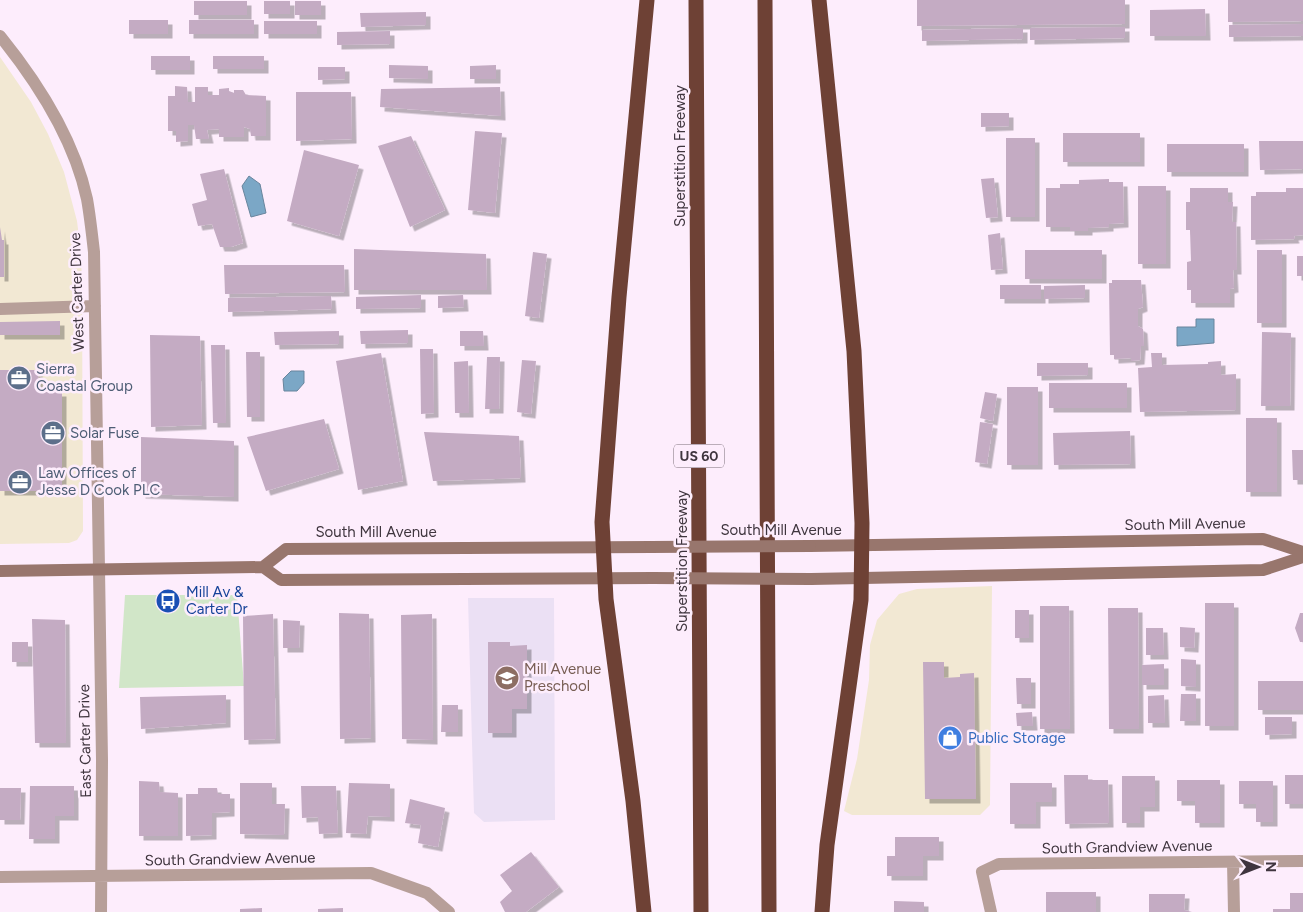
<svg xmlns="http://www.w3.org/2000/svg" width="1303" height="912" viewBox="0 0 1303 912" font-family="Figtree,sans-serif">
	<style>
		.commercial { fill: #f2e8d3 }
		.education { fill: #ebe0f4 }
		.green { fill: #d1e6c8 }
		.water { fill: #7ba7c6; stroke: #69859d }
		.building { fill: #c4abc3; filter: url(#shadow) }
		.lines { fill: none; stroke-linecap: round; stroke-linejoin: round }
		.street { stroke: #b79f99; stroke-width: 12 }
		.secondary { stroke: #98766d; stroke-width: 12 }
		.highway { stroke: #6e4135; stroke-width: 15 }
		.secondary-bridge { stroke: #98766d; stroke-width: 12 }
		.labels { text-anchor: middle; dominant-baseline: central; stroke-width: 5; stroke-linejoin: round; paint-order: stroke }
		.shield { fill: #fdedfc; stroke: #786c77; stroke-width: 1 }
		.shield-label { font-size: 14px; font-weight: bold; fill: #3f353e }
		.street-label { font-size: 15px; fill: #3f353e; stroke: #fdedfc }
		.service-label { font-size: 15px; fill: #4e5e75; stroke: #fdedfc; text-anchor: start }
		.transit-label { font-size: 15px; fill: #164399; stroke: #fdedfc; text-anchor: start }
		.education-label { font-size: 15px; fill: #785e54; stroke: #fdedfc; text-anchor: start }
		.shop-label { font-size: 15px; fill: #366cbe; stroke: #fdedfc; text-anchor: start }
	</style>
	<defs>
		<filter id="shadow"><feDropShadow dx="4.5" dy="4.5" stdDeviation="0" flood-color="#0004"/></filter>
	</defs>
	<rect width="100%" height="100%" fill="#fdedfc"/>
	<path class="commercial" d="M0,57L31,102L48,134L64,172L77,221L81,253L82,287L83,531L77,540L69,543L0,544Z
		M992,586L990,805L980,815H852L844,811L857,759L869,680L870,645L877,620L899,594L917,589Z"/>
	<path class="education" d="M468,598H554L555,820L484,822L474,813Z"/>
	<path class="green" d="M125,595H237L244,686L119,688Z"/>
	<path class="water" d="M249,176L260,184L266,213L251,217L242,186Z
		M1196,319H1214V343L1177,346V327H1196Z
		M291,371H304V383L297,391H284L283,379Z"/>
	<path class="building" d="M917,0H1125V24L917,26Z
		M1228,0H1303V21L1228,22Z
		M194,1H247V15H194Z
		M264,1H290V14H264Z
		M295,1H321V15H295Z
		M1205,9L1206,36H1150V10Z
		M426,12V25L361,27L360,13Z
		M129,20H168V34H129Z
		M189,20H254V34H189Z
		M264,21H317V34H264Z
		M1303,24V36L1229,37V25Z
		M1125,27V38L1030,40V28Z
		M1023,28V39L922,41V30Z
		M390,31V44L337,45V32Z
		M151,56H190V70H151Z
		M213,56H264V69H213Z
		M389,65L428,66V79L389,78Z
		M496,65V79H470V66Z
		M318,67H345V79L318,80Z
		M175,86L187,87L188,102H195V87H208V95H219V89L229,88V91L234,93V90H243L246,95L266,96V136H251L250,129L244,127V137H219V129L207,130L209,139H196L194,125H188V141L176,142V131H168V96H175Z
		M500,87L501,116L380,107L381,89Z
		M296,92H351L352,139L296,141Z
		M981,113H1009V126L981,127Z
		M475,131L502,133L495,213L468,210Z
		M1063,133H1140V162H1063Z
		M411,136L445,210L410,227L378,146Z
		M1006,138H1035V217H1006Z
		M1259,141H1303V169L1260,170Z
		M1167,144H1244V172H1167Z
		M304,150L359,165L339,236L287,221Z
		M224,169L243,243L231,247H220L212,224L198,226L192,204L207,200L200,174Z
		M994,178L998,217L986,218L981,179Z
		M1109,179V182H1123L1124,223L1109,224V227L1088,228V231H1070V227H1046V188H1060V184H1079V180Z
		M1138,186H1166V264H1138Z
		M1190,188H1228V202H1233L1232,222H1236L1237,270H1233L1234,288L1230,289V303H1191V290H1187V262L1191,261L1190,230H1186V202H1190Z
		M1286,188H1303V235L1294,236L1295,239L1251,240V196H1256V192H1286Z
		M0,227L2,240H4V277H0Z
		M1000,233L1003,269L991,270L988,235Z
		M354,249L486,254L487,290H354Z
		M1025,250H1102V279H1025Z
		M1257,250H1282V323H1257Z
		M533,252L547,254L539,318L525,316Z
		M1297,256H1303V276H1297Z
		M224,265H344L345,292L225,294Z
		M1112,280H1141L1143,307L1138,309V326L1143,329L1144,346H1141L1140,360L1131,361V358L1114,359V355H1110L1109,283H1112Z
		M1000,285H1041V299H1000Z
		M1085,285V298L1044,299V286Z
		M421,295V308L356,309V297Z
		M463,295L464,307L438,308V296Z
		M331,296L332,309L228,312V298Z
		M60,321V335H0V322Z
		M408,330V343L361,344L360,331Z
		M339,331V344L275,345L274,332Z
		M460,331H483L484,346H460Z
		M1262,332L1291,333L1290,406H1261Z
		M150,335L200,336L202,425L151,427Z
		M211,345H225L226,423H213Z
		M420,349H433L434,413L421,414Z
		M246,352H260V417H247Z
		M381,353L403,481L358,490L336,361Z
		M1151,353H1162V365L1208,364V362L1221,361V375L1236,374V410L1140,412L1138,368L1152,367Z
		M487,357H500L499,409H485Z
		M522,360L536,361L531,414L517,412Z
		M468,361L469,413H455L454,362Z
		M1037,363H1088V375L1037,376Z
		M0,370H38L39,386L43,392H62V491H0Z
		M1049,383H1127V408H1049Z
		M1007,387H1038V465H1007Z
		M985,392L997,394L993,421L980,418Z
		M1246,418H1277V492H1246Z
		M324,419L339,469L266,491L247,437Z
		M980,422L993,424L987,464L975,462Z
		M1130,431L1131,464L1054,465L1053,433Z
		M424,432L519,436L521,478L433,481Z
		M141,437L234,441V497L141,494Z
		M1292,450H1303V480H1293Z
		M1205,603H1234V726H1205Z
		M1040,606H1069L1070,729H1040Z
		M1108,608H1138L1139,729H1109Z
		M1015,610H1029V638H1015Z
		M339,613L369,614L371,738L340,739Z
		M1300,613H1303V642H1300L1295,628Z
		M273,614L276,739L244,740L243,616Z
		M432,614L433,740L402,739L401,615Z
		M32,619L65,620L66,743H35Z
		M283,620L300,621L299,648H283Z
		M1180,627L1195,628L1194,648L1180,647Z
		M1146,628H1163L1164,655H1146Z
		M12,642H28V662H12Z
		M488,642H510V646L527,645V709H512V733H488Z
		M1181,659L1196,660V687L1181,686Z
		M923,662H944V678L960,677V674L974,673L976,799H925Z
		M1164,664V685H1142V665Z
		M1016,678H1031V704H1017Z
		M1258,681H1303V710H1258Z
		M1181,694H1196V721H1180Z
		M226,695V723L141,729L140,697Z
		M1164,695L1165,723H1148V696Z
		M442,705H458V732H441Z
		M1032,712L1033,726H1017L1016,713Z
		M1265,717H1292V734L1265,735Z
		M1064,775H1088V780H1108L1109,823L1065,824Z
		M1285,775H1303V804H1285Z
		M1122,776H1155V807H1140V823H1122Z
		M1177,780H1220V823H1195V801H1177Z
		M139,781L159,782L160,792L178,793V836H139Z
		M1239,781H1273V822H1256V804H1239Z
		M240,783H272V804H285L284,835L240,834Z
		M349,783L390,784V817L368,816L366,834L346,833Z
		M1010,783H1052V802H1036V824H1010Z
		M30,786H74V816H55V839H29Z
		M301,786H336L338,833L319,834L318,817L302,818Z
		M0,788H21L20,820H0Z
		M198,788H217L218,794H230V812L212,813V835L186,836V794H198Z
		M410,799L445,808L438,847L418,843L421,825L405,823Z
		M895,837H939V856H923V876H887V856H895Z
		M531,852L559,887L526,912H505L500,902L512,891L500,875Z
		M1046,892H1096V912H1046Z
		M1290,893H1303V912H1273V909H1290Z
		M1149,894H1185L1184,910L1192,912H1149Z
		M894,901L924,902V912H894Z
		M262,908V912H240V909Z
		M343,908V912H318V909Z"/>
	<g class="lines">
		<path class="street" d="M0,36C38,83 74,139 87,199C90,216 92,234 94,252L102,760L101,912
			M0,309L95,306
			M1233,862L1234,912
			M0,877L371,873L427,893L449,912
			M991,912L982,872L999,864L1303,861"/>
		<path class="secondary" d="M810,546L1263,539L1303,552
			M263,567L286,549L651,547
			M0,571L263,567L281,580L653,578
			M811,579L1263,570L1303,557"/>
		<path class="highway" d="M696,0L701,912
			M765,0L769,912
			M819,0L854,351L862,523L861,600L827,845L822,912
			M644,912L633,801L606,599L602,522L619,297L647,0"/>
		<path class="secondary-bridge" d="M651,547L810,546
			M653,578L811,579"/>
	</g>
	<defs>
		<symbol id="office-disc" viewBox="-11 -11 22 22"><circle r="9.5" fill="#5c6f8a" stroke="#fdedfc"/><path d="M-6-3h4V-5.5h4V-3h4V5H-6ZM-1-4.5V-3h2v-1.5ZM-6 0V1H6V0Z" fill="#fff"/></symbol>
		<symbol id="bus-disc" viewBox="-11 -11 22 22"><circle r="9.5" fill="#1a4fb4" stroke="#fdedfc"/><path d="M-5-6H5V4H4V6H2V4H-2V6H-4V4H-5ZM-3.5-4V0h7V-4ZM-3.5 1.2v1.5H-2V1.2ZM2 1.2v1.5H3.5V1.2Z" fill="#fff"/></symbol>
		<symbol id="school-disc" viewBox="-11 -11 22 22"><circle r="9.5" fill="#8d6e63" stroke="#fdedfc"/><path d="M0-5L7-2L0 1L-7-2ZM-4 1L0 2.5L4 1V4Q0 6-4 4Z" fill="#fff"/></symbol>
		<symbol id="shop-disc" viewBox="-11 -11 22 22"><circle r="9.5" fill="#3f7fe0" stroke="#fdedfc"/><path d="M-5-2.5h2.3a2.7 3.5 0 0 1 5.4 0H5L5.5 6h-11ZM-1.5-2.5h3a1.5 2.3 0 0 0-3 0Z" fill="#fff"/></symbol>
	</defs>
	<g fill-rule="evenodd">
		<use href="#office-disc" x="5" y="364" width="28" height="28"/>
		<use href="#office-disc" x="39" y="419" width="28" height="28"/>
		<use href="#office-disc" x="6" y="468" width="28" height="28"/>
		<use href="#bus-disc" x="154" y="587" width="28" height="28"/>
		<use href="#school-disc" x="493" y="664" width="28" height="28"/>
		<use href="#shop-disc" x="936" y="724" width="28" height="28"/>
	</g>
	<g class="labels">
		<rect class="shield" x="674" y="444.5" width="50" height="23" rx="4"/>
		<g class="shield-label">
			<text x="699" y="456">US 60</text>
		</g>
		<g class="street-label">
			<text transform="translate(680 156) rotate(-90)">Superstition Freeway</text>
			<text transform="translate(77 292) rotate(-92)">West Carter Drive</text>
			<text transform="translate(1185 524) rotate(-1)">South Mill Avenue</text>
			<text x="781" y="530">South Mill Avenue</text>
			<text x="376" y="532">South Mill Avenue</text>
			<text transform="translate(682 561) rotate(-90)">Superstition Freeway</text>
			<text transform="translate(85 741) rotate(-91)">East Carter Drive</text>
			<text transform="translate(1127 847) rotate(-1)">South Grandview Avenue</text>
			<text transform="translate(230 859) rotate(-1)">South Grandview Avenue</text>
		</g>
		<g class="service-label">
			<text x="36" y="369">Sierra<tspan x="36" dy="17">Coastal Group</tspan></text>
			<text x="70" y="433">Solar Fuse</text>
			<text x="38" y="473">Law Offices of<tspan x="38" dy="17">Jesse D Cook PLC</tspan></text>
		</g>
		<g class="transit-label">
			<text x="186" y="592">Mill Av &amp;<tspan x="186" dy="17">Carter Dr</tspan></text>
		</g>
		<g class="education-label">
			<text x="524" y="669">Mill Avenue<tspan x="524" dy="17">Preschool</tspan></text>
		</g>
		<g class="shop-label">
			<text x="968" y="738">Public Storage</text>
		</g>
	</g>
	<g transform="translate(1258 867) rotate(90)" stroke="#fdedfc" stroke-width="4" paint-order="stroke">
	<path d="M0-4L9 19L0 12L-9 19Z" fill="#3f353e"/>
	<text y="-8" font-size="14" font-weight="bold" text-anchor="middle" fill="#3f353e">N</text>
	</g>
</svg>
